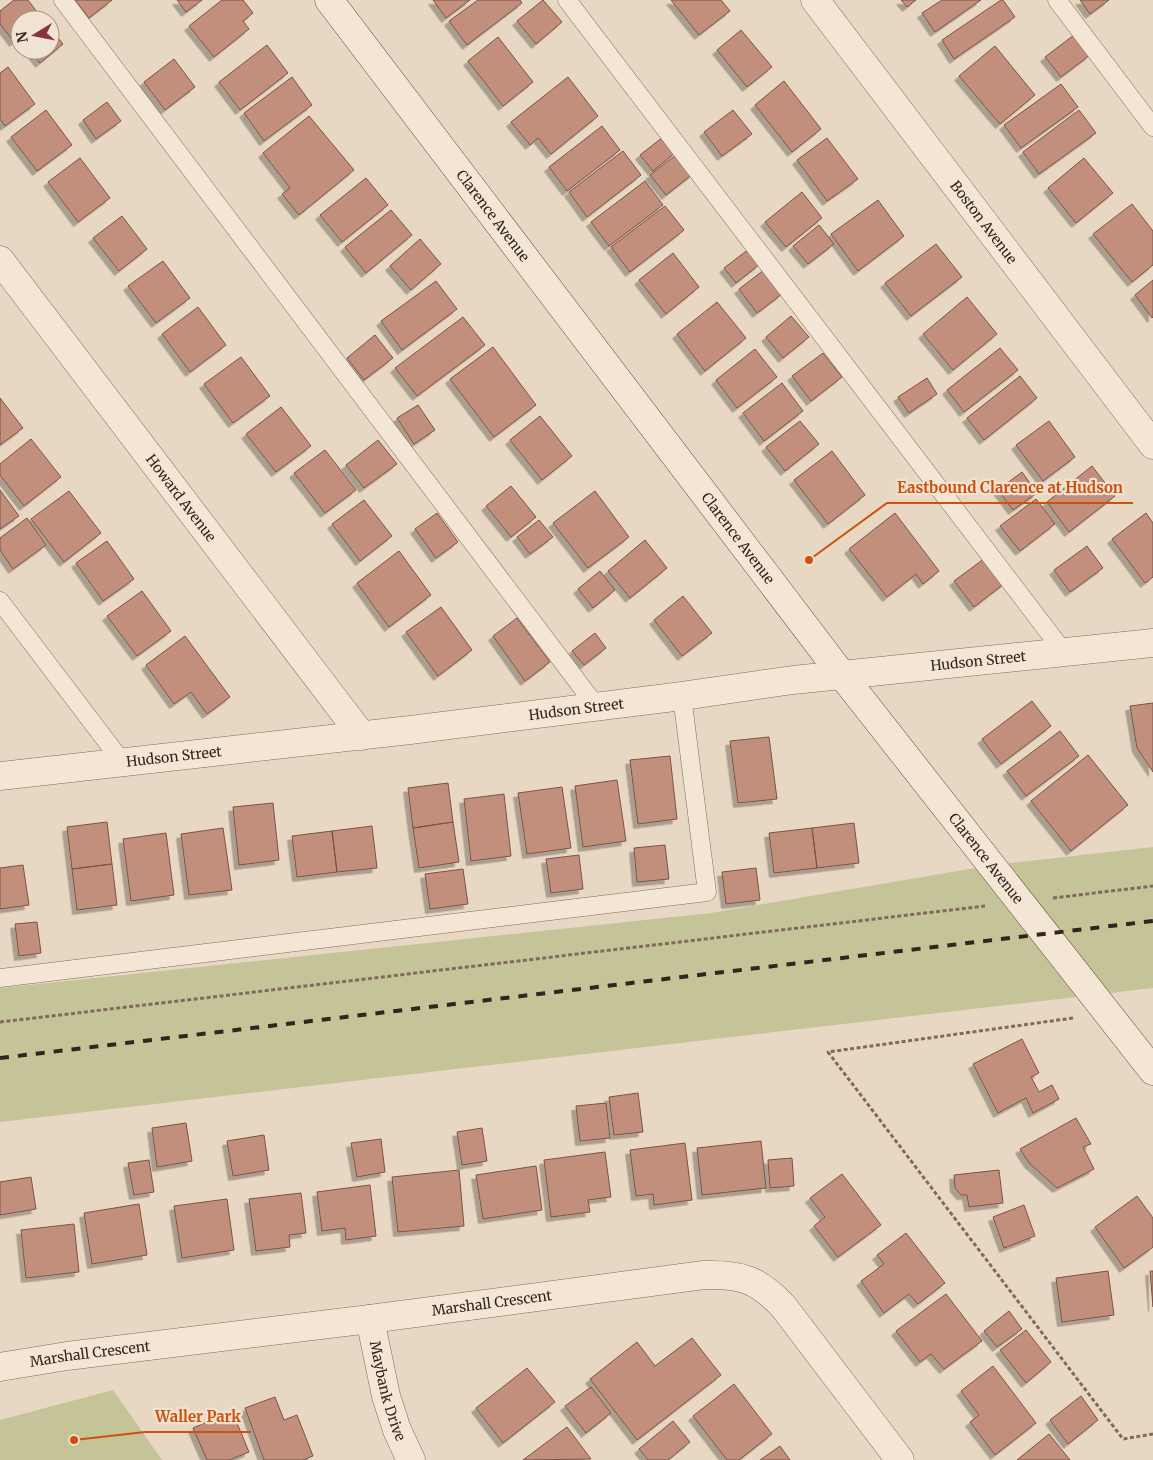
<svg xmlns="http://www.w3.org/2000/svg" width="1153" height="1460" viewBox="0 0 1153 1460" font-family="Merriweather,serif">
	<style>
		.green { fill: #c5c398 }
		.building { fill: #c28f7d; stroke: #7d5244; filter: url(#shadow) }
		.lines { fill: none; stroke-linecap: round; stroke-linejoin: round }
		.lane-casing { stroke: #806a5c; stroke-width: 19 }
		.street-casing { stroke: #806a5c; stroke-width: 29 }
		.secondary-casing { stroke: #624b3f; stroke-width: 29 }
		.path { stroke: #806a5c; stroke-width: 3; stroke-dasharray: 4 2.5; stroke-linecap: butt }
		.lane { stroke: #f4e6d5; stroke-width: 18 }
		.street { stroke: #f4e6d5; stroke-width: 28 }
		.secondary { stroke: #f4e6d5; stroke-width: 28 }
		.rail { stroke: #32251e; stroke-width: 4; stroke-dasharray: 9 9; stroke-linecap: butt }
		.labels { text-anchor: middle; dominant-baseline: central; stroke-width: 4.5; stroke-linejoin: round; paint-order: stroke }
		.street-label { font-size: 14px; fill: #32251e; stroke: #f1e3d2 }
		.leader { fill: none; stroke: #cd510f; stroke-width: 2 }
		.callout-dot { fill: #cd510f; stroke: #f1e3d2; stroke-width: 2 }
		.callout-label { font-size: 15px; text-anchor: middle; font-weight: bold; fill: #cd510f; stroke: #f1e3d2; stroke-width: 4.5; stroke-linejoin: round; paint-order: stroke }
	</style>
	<defs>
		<filter id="shadow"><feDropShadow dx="-4.5" dy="4.5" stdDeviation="0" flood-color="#0004"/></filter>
	</defs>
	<rect width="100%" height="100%" fill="#e8d8c3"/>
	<path class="green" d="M1153,847V988L0,1122V988L711,913L993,865Z
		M113,1390L162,1460H0V1420Z"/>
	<path class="building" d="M14,0H28L43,20H20V37L14,42L0,24V11Z
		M75,0H112L89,18Z
		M177,0H202L186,12Z
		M222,0H243L253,13L243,21L249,29L214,57L189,26Z
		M433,0H470L446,18Z
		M478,0H520L522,3L467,45L449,21Z
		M543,0L562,22L536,44L517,21Z
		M671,0H721L730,11L699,35Z
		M901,0H916L907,7Z
		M942,0H981L935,32L922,13Z
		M1001,0H1003L1015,17L954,59L942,40Z
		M1080,0H1109L1090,14Z
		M50,28L63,44L40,63L30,50H50Z
		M741,30L772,67L747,87L717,50Z
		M1074,35L1090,55L1061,77L1045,57Z
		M498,37L533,82L503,106L468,61Z
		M267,45L288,73L240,110L219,82Z
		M995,46L1035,95L1000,124L959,76Z
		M174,59L195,87L165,110L144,82Z
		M8,67L35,104L5,126L0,119V73Z
		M292,77L312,105L264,141L244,113Z
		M568,77L598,116L551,154L538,138L530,145L511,122Z
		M784,81L821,129L792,152L755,105Z
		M1061,84L1078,107L1021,148L1004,125Z
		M107,102L121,121L96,139L83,120Z
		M46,110L72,145L37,171L11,137Z
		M733,110L752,134L722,156L704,132Z
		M1079,110L1096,133L1039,174L1023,152Z
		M309,116L354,170L299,215L282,194L290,188L263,153Z
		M602,126L620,150L567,191L549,167Z
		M663,137L676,152L653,171L640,155Z
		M827,138L858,179L827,201L797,160Z
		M623,151L641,175L587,217L569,192Z
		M677,154L693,174L666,195L650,175Z
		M80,158L110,198L78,222L48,182Z
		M1084,158L1113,193L1076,223L1048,188Z
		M366,178L388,205L342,242L320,215Z
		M645,181L663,205L609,246L591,222Z
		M802,192L822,218L786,247L765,222Z
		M878,200L904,236L858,271L831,234Z
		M1132,204L1153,231V265L1132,282L1093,234Z
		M665,206L684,230L630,272L611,247Z
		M391,210L412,235L366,273L345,247Z
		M122,216L147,249L119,271L93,238Z
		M819,225L834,244L808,264L793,246Z
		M420,239L441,264L411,290L390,266Z
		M936,244L962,277L911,316L885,283Z
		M749,249L760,264L736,283L724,268Z
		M673,253L699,287L666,314L639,280Z
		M163,261L190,298L156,323L128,286Z
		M764,270L782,294L757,313L739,289Z
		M1153,280V317L1152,318L1135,295Z
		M436,281L457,309L402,350L381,321Z
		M967,297L997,334L953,370L923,334Z
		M717,302L746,338L705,371L677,334Z
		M198,307L226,345L190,372L162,334Z
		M791,316L809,337L783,358L766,337Z
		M463,317L485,345L417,396L395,368Z
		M375,335L393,358L364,380L347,358Z
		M493,347L536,405L494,437L450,379Z
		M1000,348L1018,370L964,412L947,390Z
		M755,349L777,377L737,408L716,380Z
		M823,353L842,377L811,401L792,376Z
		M241,357L270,396L233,423L204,384Z
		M1020,376L1037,398L984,440L967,418Z
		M927,378L937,394L909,413L898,397Z
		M782,383L803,411L764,441L743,413Z
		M0,398L23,428L0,445Z
		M418,405L435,430L414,444L397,418Z
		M281,407L311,446L276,472L246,434Z
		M540,416L572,456L542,480L510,440Z
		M800,421L819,444L785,471L766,447Z
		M1049,421L1075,457L1043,481L1016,445Z
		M31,439L61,477L24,506L0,475V464Z
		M378,440L397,464L364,488L346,465Z
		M325,450L356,490L325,513L294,473Z
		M832,451L865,495L828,524L794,480Z
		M1092,466L1115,496L1069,532L1047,502Z
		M1022,472L1037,493L1013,510L998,490Z
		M511,486L536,517L511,537L486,506Z
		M0,490L19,516L0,529Z
		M69,491L101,533L64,562L31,519Z
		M595,491L629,537L588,568L553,523Z
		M1036,499L1055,524L1020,551L1000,526Z
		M364,500L392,536L360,561L332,524Z
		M437,513L458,542L436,558L415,529Z
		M895,513L939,571L923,584L916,574L887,597L849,549Z
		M1146,513L1153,523V577L1145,583L1112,539Z
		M27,518L46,545L13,569L0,550V538Z
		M539,520L553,537L530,554L517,537Z
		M645,540L667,568L630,598L608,571Z
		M107,541L134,579L103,601L76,563Z
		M1087,546L1103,568L1070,592L1054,570Z
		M399,551L431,595L389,627L357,583Z
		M985,558L1005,583L974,607L954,581Z
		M600,571L615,590L593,608L578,589Z
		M142,591L171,631L137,656L107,616Z
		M683,596L712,633L682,656L654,620Z
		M441,607L472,650L438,676L406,632Z
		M517,618L550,662L525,681L493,636Z
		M595,633L606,648L584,665L572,651Z
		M185,636L230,697L207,714L191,692L174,704L146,665Z
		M1032,701L1051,726L1001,764L982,739Z
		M1153,703V772L1137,748L1130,706Z
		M1060,731L1079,756L1026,796L1007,771Z
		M769,737L777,799L738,803L730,741Z
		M1088,755L1128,805L1071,851L1031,801Z
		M670,756L677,819L638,824L630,760Z
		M617,780L626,841L583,847L575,786Z
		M448,783L453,822L413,828L408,788Z
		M562,787L571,848L527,854L518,793Z
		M504,794L511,856L471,861L464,799Z
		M273,803L279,860L239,865L233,807Z
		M107,822L112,864L72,869L67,827Z
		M453,822L459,862L419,868L413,828Z
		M854,823L859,863L817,868L812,828Z
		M372,826L377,868L337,872L332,831Z
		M223,828L232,890L189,895L181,834Z
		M812,828L817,868L774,873L769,833Z
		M332,831L337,872L297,877L292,836Z
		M166,833L174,895L131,901L123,839Z
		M665,845L669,879L637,882L634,848Z
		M579,855L583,889L551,893L546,859Z
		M112,864L117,905L77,910L72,869Z
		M23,865L29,905L0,909V868Z
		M756,868L760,900L726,904L722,872Z
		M463,869L468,904L430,909L425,874Z
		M37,922L41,953L19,956L15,924Z
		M1022,1039L1039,1073L1031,1077L1039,1092L1052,1085L1059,1099L1033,1113L1026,1098L998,1113L973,1064Z
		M638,1093L643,1132L614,1135L609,1097Z
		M606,1103L610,1138L580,1141L576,1106Z
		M1076,1118L1091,1144L1083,1147L1094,1169L1057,1188L1029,1163L1020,1149Z
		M186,1123L192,1161L157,1167L152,1128Z
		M482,1128L487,1161L462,1165L457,1132Z
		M264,1135L269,1170L233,1176L227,1141Z
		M381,1139L385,1172L357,1177L351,1143Z
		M761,1141L766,1188L702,1195L697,1148Z
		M685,1143L692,1200L654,1205L653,1194L636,1196L630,1150Z
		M605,1152L611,1197L588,1200L590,1212L551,1217L544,1160Z
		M792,1158L794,1186L770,1188L768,1160Z
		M149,1160L154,1192L134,1195L128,1163Z
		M536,1166L542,1210L483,1219L476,1175Z
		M459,1170L464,1226L398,1232L392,1177Z
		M999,1170L1003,1203L969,1207L967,1195H961L955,1188L954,1175Z
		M842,1174L881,1225L838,1257L814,1226L825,1217L810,1198Z
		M31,1177L36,1209L0,1215V1182Z
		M370,1185L376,1236L346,1240L345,1228L322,1231L317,1192Z
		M301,1193L306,1233L289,1235L290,1247L256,1251L249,1199Z
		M1137,1196L1153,1218V1247L1124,1268L1095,1227Z
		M227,1199L234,1250L182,1258L174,1206Z
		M139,1204L147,1255L92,1264L84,1213Z
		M1024,1205L1035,1236L1004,1248L993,1217Z
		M74,1224L79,1272L26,1278L21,1230Z
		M906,1233L945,1283L918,1304L909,1294L884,1313L861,1281L884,1264L877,1255Z
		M1108,1271L1114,1315L1062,1322L1056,1278Z
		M1150,1271H1153V1307Z
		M946,1294L982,1341L944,1369L931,1354L920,1362L896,1331Z
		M1009,1311L1022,1329L997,1347L984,1331Z
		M1026,1330L1051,1362L1026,1383L1000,1350Z
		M692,1338L721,1375L637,1440L590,1379L637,1342L655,1366Z
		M993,1366L1036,1423L995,1455L970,1422L979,1415L961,1391Z
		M527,1368L555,1402L503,1443L476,1408Z
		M734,1384L772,1434L739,1460H727L693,1416Z
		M591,1387L611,1413L586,1433L565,1406Z
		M1081,1396L1098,1420L1068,1444L1050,1420Z
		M275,1397L284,1420L297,1415L313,1456L303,1460H264L245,1408Z
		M232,1411L249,1452L229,1460H207L193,1428Z
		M673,1421L690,1442L668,1460H648L639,1449Z
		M567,1427L591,1459L523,1460Z
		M1049,1434L1070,1460H1017Z
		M780,1446L790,1460H760Z"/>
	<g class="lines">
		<defs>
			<path id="lane" d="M63,0L596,706
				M567,0L1063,651
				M1057,0L1153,127
				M0,601L123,763
				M0,978L707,892L682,696"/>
			<g id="street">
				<path id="s1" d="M815,0L1153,445"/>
				<path id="s2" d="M0,260L362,736"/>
				<path id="s3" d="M0,776L410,730L682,696L793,680L1153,643"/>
				<path id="s4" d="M370,1319L386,1396L397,1430L411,1460"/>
				<path id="s5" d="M0,1367L67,1356L370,1319L704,1275C741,1274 757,1279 783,1306L900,1460"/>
			</g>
			<g id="secondary">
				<path id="s6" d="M329,0L842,675L1153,1071"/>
			</g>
		</defs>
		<use href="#lane" class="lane-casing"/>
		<use href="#street" class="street-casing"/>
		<use href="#secondary" class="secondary-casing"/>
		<path class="path" d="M1053,898L1153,886
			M1073,1018L828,1052L1123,1439L1153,1434
			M0,1022L985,906"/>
		<use href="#lane" class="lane"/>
		<use href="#street" class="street"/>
		<use href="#secondary" class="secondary"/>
		<path class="rail" d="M0,1058L1153,921"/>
	</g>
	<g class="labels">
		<g class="street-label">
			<text stroke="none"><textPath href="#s6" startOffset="271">Clarence Avenue</textPath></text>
			<text stroke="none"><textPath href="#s1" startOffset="279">Boston Avenue</textPath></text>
			<text stroke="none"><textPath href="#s2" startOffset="299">Howard Avenue</textPath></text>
			<text stroke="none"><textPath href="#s6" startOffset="676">Clarence Avenue</textPath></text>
			<text stroke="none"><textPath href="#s3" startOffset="985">Hudson Street</textPath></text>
			<text stroke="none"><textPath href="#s3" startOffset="580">Hudson Street</textPath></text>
			<text stroke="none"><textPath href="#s3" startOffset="175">Hudson Street</textPath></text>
			<text stroke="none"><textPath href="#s6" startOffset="1081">Clarence Avenue</textPath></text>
			<text stroke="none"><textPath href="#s5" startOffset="496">Marshall Crescent</textPath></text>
			<text stroke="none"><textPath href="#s5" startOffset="91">Marshall Crescent</textPath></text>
			<text stroke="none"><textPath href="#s4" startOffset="74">Maybank Drive</textPath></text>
		</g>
	</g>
	<path class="leader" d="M809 560L887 503H1133M74 1440L145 1432H251"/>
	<g class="callout-dot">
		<circle cx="809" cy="560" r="5"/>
		<circle cx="74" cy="1440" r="5"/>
	</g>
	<g class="callout-label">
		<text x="1010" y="493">Eastbound Clarence at Hudson</text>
		<text x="198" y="1422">Waller Park</text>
	</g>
	<g transform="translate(35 35) rotate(260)"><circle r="24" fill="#f1e3d2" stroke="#a5978a"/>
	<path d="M0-4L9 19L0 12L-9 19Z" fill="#883340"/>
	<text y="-8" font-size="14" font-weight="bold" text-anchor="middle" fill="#32251e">N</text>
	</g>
</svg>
